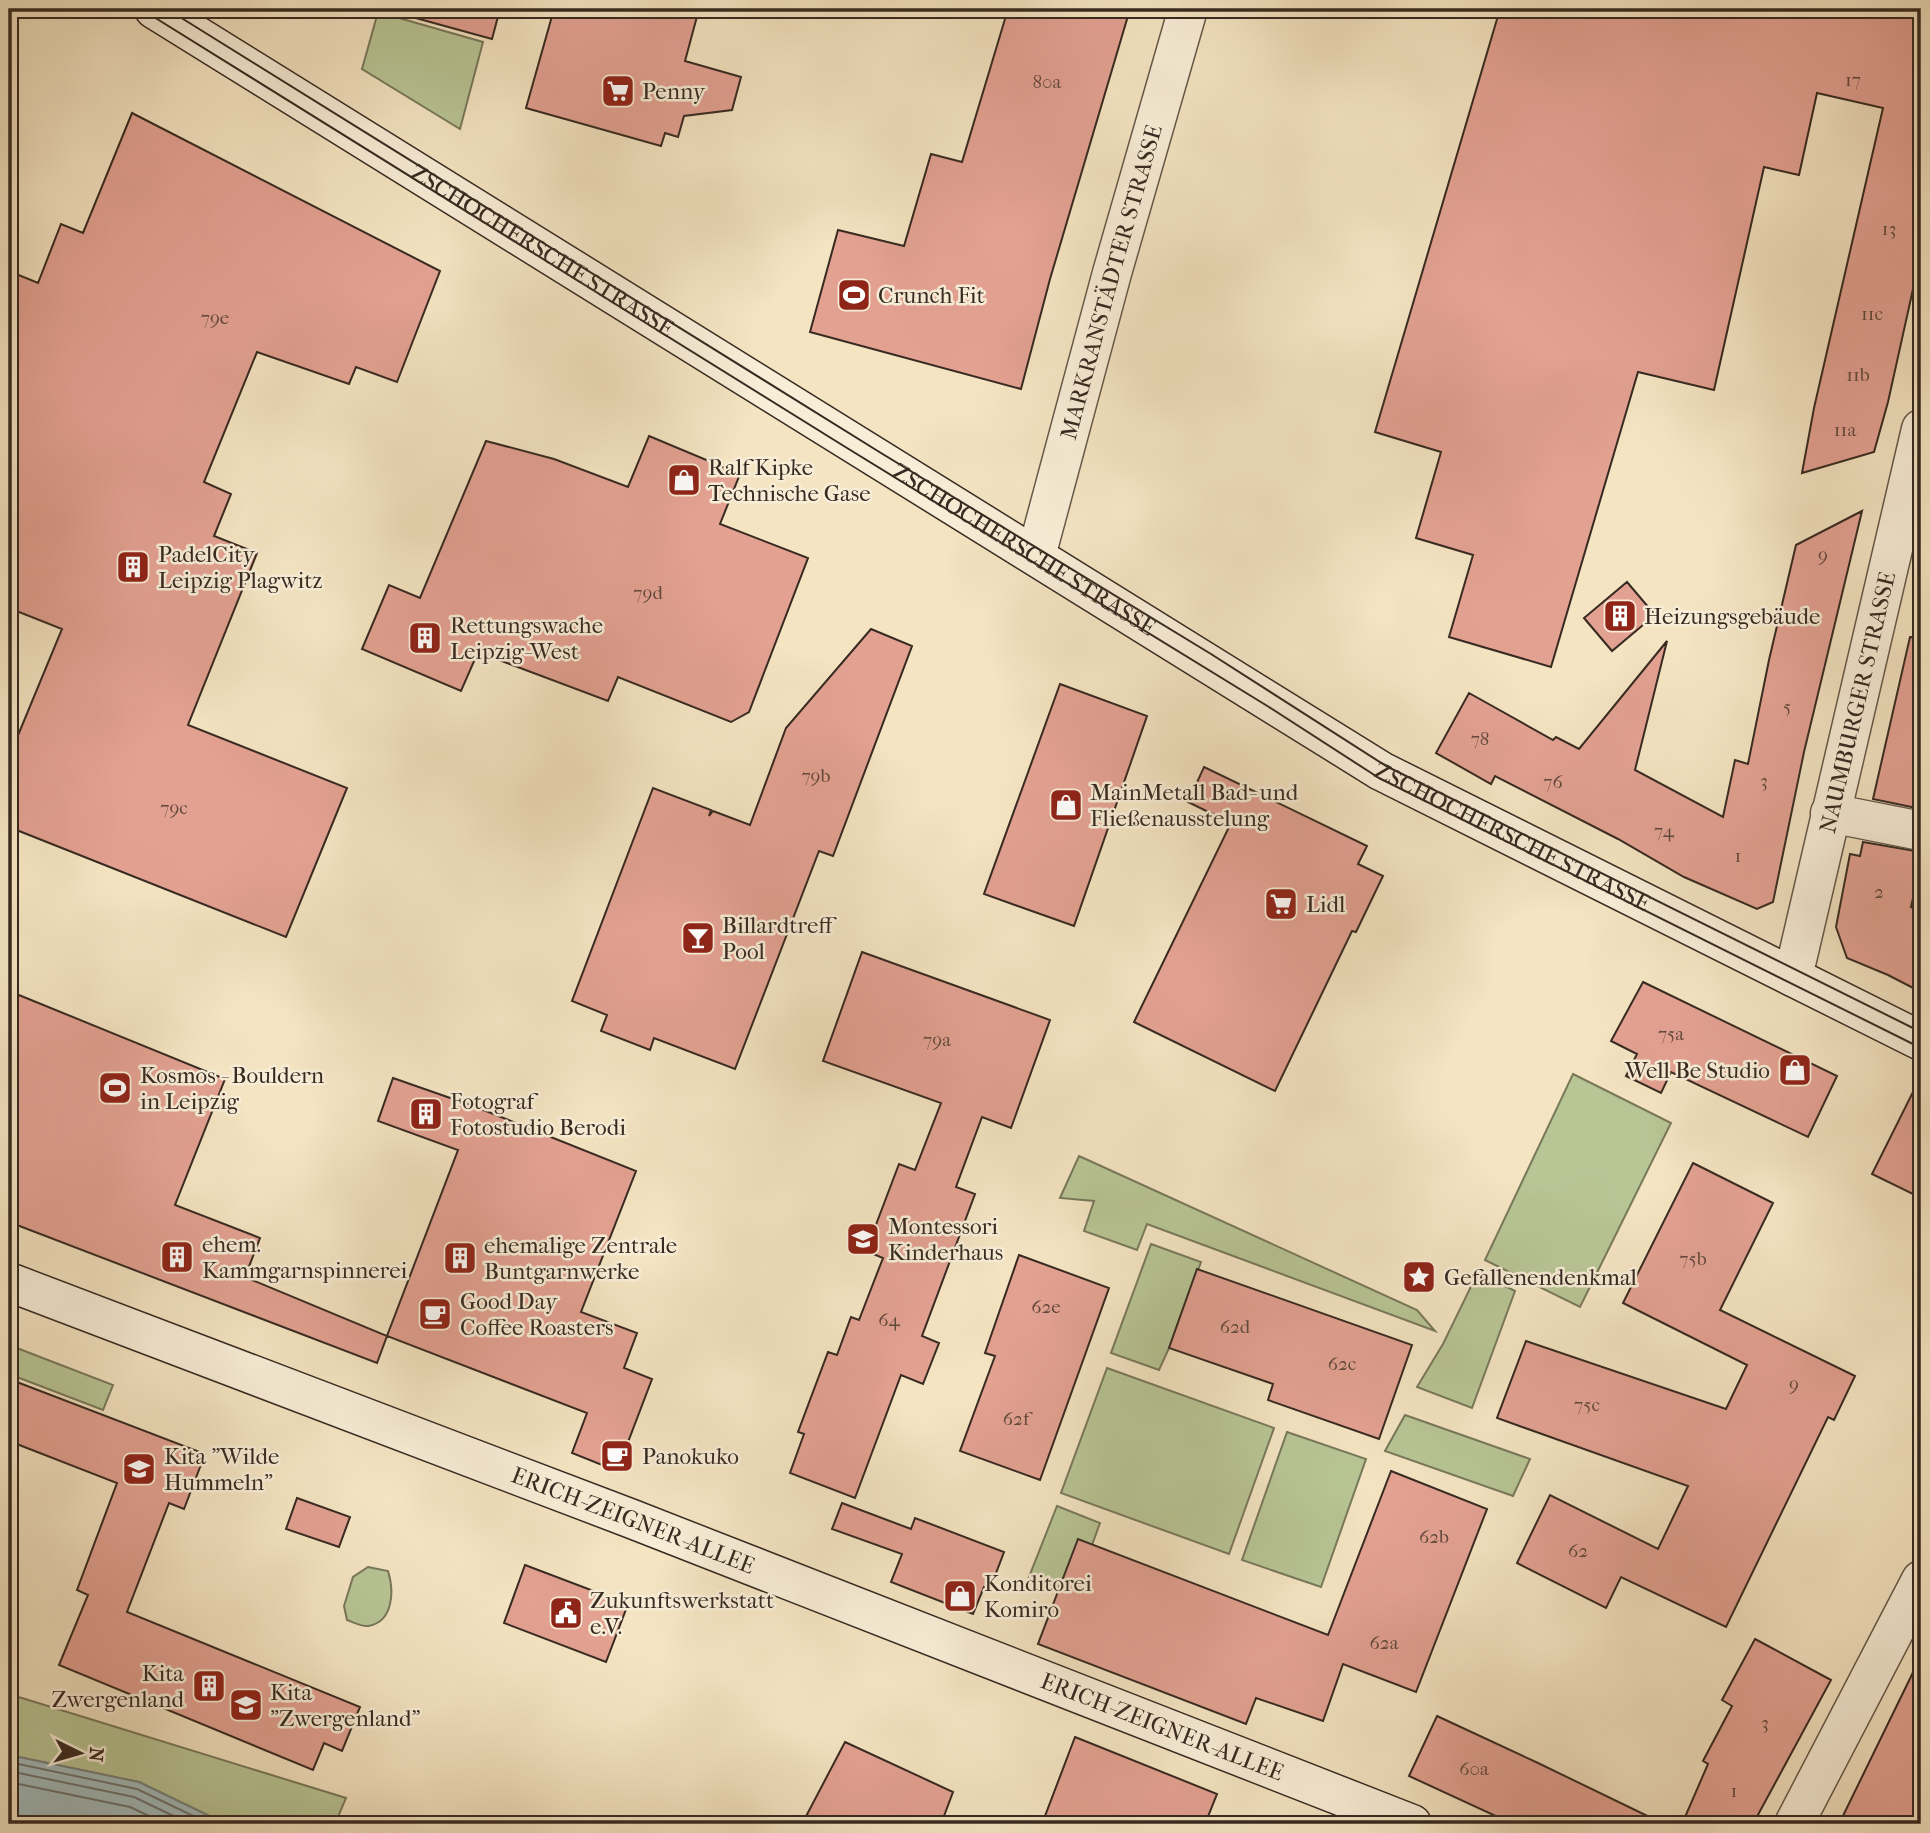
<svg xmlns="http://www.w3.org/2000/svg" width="1930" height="1833" viewBox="0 0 1930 1833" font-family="'IM FELL French Canon',serif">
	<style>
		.green { fill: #b8c595; stroke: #78785b; stroke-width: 2 }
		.water { fill: #a1bcbe; stroke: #77827f; stroke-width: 2 }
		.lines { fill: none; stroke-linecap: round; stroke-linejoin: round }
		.shore { stroke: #6c7370; stroke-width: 2 }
		.building { fill: #e3a192; stroke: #372a21; stroke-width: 2 }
		.street-casing { stroke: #665849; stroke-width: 41 }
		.secondary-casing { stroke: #372a21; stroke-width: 41 }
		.street { stroke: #f8edd7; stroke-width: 38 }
		.secondary { stroke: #f8edd7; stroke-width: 38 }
		.tram { stroke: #372a21; stroke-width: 2 }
		.labels { text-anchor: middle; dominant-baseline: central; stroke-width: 5; stroke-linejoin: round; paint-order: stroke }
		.number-label { font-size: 19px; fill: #62483d }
		.poi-label { font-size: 23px; fill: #372a21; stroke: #f8edd7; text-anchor: start }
		.street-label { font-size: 23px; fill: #372a21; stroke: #f8edd7 }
	</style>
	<rect width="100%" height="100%" fill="#f4e4c2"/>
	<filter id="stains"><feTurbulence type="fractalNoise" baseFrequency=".00286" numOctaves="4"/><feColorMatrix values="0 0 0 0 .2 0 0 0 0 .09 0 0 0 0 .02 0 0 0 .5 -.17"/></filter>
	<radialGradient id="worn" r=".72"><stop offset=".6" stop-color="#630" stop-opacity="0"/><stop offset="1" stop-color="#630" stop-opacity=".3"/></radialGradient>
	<path class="green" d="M378,12L483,42L460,129L362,69Z
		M1573,1074L1671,1123L1580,1307L1485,1260Z
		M1079,1156L1417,1310L1435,1331L1147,1224L1137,1250L1084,1231L1094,1201L1060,1198Z
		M1151,1244L1201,1262L1169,1348L1159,1370L1111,1353Z
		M1478,1272L1515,1291L1472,1408L1417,1387L1443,1344Z
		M9,1345L113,1385L103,1410L9,1374Z
		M1107,1368L1274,1428L1229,1554L1061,1493Z
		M1405,1415L1530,1459L1513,1496L1385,1451Z
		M1287,1432L1366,1459L1321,1587L1242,1560Z
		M1057,1506L1100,1523L1092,1545L1060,1587L1029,1577Z
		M368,1567L388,1571C394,1590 394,1622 368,1626C362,1627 353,1622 347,1620L344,1606L353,1577Z
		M9,1695L22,1698L346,1798L335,1824H226L139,1782L9,1755Z"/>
	<path class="water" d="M9,1755L139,1782L226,1824H9Z"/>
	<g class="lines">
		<path class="shore" d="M9,1762L137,1789L210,1824
			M9,1771L134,1797L190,1824
			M9,1782L130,1807L166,1824"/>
	</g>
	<path class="building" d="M414,9H500L492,39L412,17Z
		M554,9H699L685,61L741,77L732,110L684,116L678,137L665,133L661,146L526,108Z
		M1008,9H1130L1050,279L1021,389L810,332L838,230L904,246L931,154L962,162Z
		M1500,9H1921V253L1888,402L1874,452L1802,473L1814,408L1883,108L1817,93L1799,175L1764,167L1714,390L1638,372L1551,667L1449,637L1473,555L1416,538L1441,452L1375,432Z
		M132,113L440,271L397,382L356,367L349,384L257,352L204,482L231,494L214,536L257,553L188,725L347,788L286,937L9,827V757L62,629L9,608V271L38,283L61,224L83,233Z
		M649,436L740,474L720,524L808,558L749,712L731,722L618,677L608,701L478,652L461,691L362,649L389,585L420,598L486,441L554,459L628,487Z
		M1862,511L1804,752L1773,902L1757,909L1684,877L1618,839L1495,776L1491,784L1436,753L1469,693L1553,740L1556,737L1579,749L1667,641L1635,770L1723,817L1735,760L1748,764L1769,660L1796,545Z
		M1627,582L1655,615L1612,651L1584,618Z
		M871,629L912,646L833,856L819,851L735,1069L654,1038L650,1050L601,1031L607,1015L572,1001L653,788L711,810L709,816L713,811L750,825L786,728Z
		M1910,637L1921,638V809L1873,799Z
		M1060,684L1147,716L1074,926L984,894Z
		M1204,767L1367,846L1358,864L1383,876L1356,932L1352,931L1275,1091L1134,1022L1231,823L1188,802Z
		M1863,842L1921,852V863L1911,907L1921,913V992L1888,975L1847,958L1836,927L1850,854L1860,856Z
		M862,952L1050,1020L1011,1128L982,1117L956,1187L975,1194L922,1336L939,1343L923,1384L901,1375L855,1498L790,1473L804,1434L798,1432L828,1352L837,1355L851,1317L859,1320L883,1258L866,1251L899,1164L915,1170L941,1103L823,1061Z
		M1643,982L1837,1076L1808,1137L1671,1072L1661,1093L1626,1076L1637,1054L1611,1041Z
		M9,991L225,1079L175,1205L260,1238L245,1277L387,1336L377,1363L9,1222Z
		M1921,1076V1198L1872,1174Z
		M393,1078L476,1107L636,1171L581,1312L637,1333L624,1368L652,1379L617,1471L572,1453L587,1413L387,1336L458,1150L378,1121Z
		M1693,1163L1773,1203L1720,1310L1855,1376L1834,1420L1828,1417L1726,1627L1621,1577L1606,1608L1517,1563L1550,1495L1658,1549L1688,1486L1497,1418L1526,1341L1726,1409L1747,1365L1623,1303Z
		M1019,1255L1109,1288L1040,1480L960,1451L995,1356L985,1353Z
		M1197,1269L1412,1345L1379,1439L1268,1400L1273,1384L1169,1348Z
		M9,1379L205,1454L184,1509L169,1503L127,1612L360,1707L342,1751L324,1743L313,1770L59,1665L88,1595L77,1590L117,1483L9,1441Z
		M1391,1471L1487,1509L1416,1692L1343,1664L1323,1721L1256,1698L1246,1724L1038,1644L1078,1539L1328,1635Z
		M297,1498L350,1517L339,1547L286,1529Z
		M842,1503L911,1529L915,1518L1004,1552L990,1589L984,1587L973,1614L891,1582L902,1554L832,1529Z
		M525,1565L628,1604L606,1662L504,1623Z
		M1755,1639L1831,1680L1753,1824H1682L1708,1764L1703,1761L1732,1706L1722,1700Z
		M1921,1656V1812L1916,1824H1839Z
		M1437,1716L1538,1763L1664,1824H1513L1409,1776Z
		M1075,1737L1217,1794L1205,1824H1042Z
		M845,1742L953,1792L941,1824H802Z"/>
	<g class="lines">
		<defs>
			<g id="street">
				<path id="s1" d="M1036,556L1112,273L1188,9"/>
				<path d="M1830,813L1921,831"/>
				<path id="s2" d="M1793,977L1921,429"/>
				<path d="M1794,1824L1921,1580"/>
			</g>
			<g id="secondary">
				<path id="s3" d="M154,9L1381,771L1921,1041"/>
				<path id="s4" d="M9,1282L632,1519L1412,1824"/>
			</g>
		</defs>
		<use href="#street" class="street-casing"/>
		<use href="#secondary" class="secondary-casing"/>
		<use href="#street" class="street"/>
		<use href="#secondary" class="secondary"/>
		<path class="tram" d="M141,9L847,448L1269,707L1379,778L1921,1048
			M167,9L881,453L1211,654L1386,766L1921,1032"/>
	</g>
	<defs>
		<symbol id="supermarket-square" viewBox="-11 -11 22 22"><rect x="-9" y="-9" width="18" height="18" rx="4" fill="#8f2418" stroke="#f8edd7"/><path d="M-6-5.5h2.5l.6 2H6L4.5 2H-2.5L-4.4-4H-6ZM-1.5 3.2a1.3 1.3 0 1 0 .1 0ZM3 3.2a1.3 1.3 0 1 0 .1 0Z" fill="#fff"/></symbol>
		<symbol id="stadium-square" viewBox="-11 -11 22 22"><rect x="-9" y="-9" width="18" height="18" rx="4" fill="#8f2418" stroke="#f8edd7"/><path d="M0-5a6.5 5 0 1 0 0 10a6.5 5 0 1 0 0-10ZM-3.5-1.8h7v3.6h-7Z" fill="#fff"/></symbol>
		<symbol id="shop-square" viewBox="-11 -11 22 22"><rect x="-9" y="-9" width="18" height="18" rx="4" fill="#8f2418" stroke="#f8edd7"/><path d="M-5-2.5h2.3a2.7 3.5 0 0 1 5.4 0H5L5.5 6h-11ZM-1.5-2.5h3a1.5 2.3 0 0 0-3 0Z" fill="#fff"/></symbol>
		<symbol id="building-square" viewBox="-11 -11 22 22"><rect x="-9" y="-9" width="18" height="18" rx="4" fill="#8f2418" stroke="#f8edd7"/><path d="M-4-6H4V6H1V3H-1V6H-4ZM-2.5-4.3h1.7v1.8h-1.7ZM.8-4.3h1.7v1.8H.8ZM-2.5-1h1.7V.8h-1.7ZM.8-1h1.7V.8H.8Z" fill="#fff"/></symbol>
		<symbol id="bar-square" viewBox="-11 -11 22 22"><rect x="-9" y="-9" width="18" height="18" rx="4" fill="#8f2418" stroke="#f8edd7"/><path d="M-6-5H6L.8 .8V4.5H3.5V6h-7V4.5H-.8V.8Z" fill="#fff"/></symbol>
		<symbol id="school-square" viewBox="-11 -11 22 22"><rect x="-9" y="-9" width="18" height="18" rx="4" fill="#8f2418" stroke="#f8edd7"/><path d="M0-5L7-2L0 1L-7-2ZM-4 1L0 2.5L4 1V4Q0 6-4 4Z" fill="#fff"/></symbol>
		<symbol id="sight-square" viewBox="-11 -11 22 22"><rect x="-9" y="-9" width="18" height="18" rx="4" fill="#8f2418" stroke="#f8edd7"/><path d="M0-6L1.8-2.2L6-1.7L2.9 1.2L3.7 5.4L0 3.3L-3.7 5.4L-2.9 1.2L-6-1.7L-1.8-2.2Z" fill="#fff"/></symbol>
		<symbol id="cafe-square" viewBox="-11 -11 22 22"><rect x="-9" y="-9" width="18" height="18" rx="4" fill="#8f2418" stroke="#f8edd7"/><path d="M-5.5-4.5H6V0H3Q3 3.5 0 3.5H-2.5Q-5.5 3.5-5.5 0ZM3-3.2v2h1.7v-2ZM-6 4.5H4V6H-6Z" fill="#fff"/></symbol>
		<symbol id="civic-square" viewBox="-11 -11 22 22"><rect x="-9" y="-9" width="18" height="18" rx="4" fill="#8f2418" stroke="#f8edd7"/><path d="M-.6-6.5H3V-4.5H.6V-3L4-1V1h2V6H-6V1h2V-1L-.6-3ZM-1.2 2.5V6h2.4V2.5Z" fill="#fff"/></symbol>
	</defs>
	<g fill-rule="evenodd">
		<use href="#supermarket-square" x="599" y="72" width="38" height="38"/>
		<use href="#stadium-square" x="835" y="276" width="38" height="38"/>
		<use href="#shop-square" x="665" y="461" width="38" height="38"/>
		<use href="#building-square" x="114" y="548" width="38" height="38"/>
		<use href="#building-square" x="1601" y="597" width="38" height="38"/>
		<use href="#building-square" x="406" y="619" width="38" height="38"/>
		<use href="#shop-square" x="1047" y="786" width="38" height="38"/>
		<use href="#supermarket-square" x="1262" y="885" width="38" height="38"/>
		<use href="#bar-square" x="679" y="919" width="38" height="38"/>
		<use href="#shop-square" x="1776" y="1051" width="38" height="38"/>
		<use href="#stadium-square" x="96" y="1069" width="38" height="38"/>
		<use href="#building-square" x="407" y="1095" width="38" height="38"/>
		<use href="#school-square" x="844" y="1220" width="38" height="38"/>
		<use href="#building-square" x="158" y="1238" width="38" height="38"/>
		<use href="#building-square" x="441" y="1239" width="38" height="38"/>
		<use href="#sight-square" x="1400" y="1258" width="38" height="38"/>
		<use href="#cafe-square" x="416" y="1295" width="38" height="38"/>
		<use href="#cafe-square" x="598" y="1437" width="38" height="38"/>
		<use href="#school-square" x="120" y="1450" width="38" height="38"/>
		<use href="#shop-square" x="941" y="1577" width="38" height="38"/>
		<use href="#civic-square" x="547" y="1594" width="38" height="38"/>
		<use href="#building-square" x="190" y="1667" width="38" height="38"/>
		<use href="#school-square" x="227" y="1686" width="38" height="38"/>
	</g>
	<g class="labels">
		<g class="number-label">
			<text x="1853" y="80">17</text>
			<text x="1047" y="82">80a</text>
			<text x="1889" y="229">13</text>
			<text x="1872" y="314">11c</text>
			<text x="215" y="318">79e</text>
			<text x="1858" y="375">11b</text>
			<text x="1845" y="430">11a</text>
			<text x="1823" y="555">9</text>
			<text x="648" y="593">79d</text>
			<text x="1787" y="707">5</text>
			<text x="1480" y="739">78</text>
			<text x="816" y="776">79b</text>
			<text x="1764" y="781">3</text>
			<text x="1553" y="782">76</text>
			<text x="174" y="808">79c</text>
			<text x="1664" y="831">74</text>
			<text x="1738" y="856">1</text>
			<text x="1879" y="892">2</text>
			<text x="1671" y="1034">75a</text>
			<text x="937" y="1040">79a</text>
			<text x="1693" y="1259">75b</text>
			<text x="1046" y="1307">62e</text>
			<text x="889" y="1320">64</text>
			<text x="1235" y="1327">62d</text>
			<text x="1342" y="1364">62c</text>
			<text x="1794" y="1384">9</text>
			<text x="1587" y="1405">75c</text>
			<text x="1016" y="1419">62f</text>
			<text x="1434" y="1537">62b</text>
			<text x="1578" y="1551">62</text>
			<text x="1384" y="1643">62a</text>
			<text x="1765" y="1723">3</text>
			<text x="1474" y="1769">60a</text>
			<text x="1734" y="1791">1</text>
		</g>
		<g class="poi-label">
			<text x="642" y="91">Penny</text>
			<text x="878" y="295">Crunch Fit</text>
			<text x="708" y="467">Ralf Kipke<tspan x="708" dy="26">Technische Gase</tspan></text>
			<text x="158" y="554">PadelCity<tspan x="158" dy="26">Leipzig Plagwitz</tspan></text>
			<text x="1644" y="616">Heizungsgebäude</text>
			<text x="450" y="625">Rettungswache<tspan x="450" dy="26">Leipzig-West</tspan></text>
			<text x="1090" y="792">MainMetall Bad- und<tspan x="1090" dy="26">Fließenausstelung</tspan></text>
			<text x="1306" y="904">Lidl</text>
			<text x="722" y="925">Billardtreff<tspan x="722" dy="26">Pool</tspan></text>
			<text x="1770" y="1070" text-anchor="end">Well Be Studio</text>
			<text x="140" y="1075">Kosmos - Bouldern<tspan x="140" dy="26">in Leipzig</tspan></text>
			<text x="450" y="1101">Fotograf<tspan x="450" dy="26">Fotostudio Berodi</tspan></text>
			<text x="888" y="1226">Montessori<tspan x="888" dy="26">Kinderhaus</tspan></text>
			<text x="202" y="1244">ehem.<tspan x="202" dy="26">Kammgarnspinnerei</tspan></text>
			<text x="484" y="1245">ehemalige Zentrale<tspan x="484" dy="26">Buntgarnwerke</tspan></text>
			<text x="1444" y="1277">Gefallenendenkmal</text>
			<text x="460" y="1301">Good Day<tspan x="460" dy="26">Coffee Roasters</tspan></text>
			<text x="164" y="1456">Kita "Wilde<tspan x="164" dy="26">Hummeln"</tspan></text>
			<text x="642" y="1456">Panokuko</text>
			<text x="984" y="1583">Konditorei<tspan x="984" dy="26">Komiro</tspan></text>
			<text x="590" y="1600">Zukunftswerkstatt<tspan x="590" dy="26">e.V.</tspan></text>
			<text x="184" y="1673" text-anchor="end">Kita<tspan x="184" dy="26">Zwergenland</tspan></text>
			<text x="270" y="1692">Kita<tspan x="270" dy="26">"Zwergenland"</tspan></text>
		</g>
		<g class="street-label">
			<text stroke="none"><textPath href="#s3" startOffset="457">ZSCHOCHERSCHE STRASSE</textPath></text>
			<text stroke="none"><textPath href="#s1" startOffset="284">MARKRANSTÄDTER STRASSE</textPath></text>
			<text stroke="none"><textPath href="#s3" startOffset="1024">ZSCHOCHERSCHE STRASSE</textPath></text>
			<text stroke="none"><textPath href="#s2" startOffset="282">NAUMBURGER STRASSE</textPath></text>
			<text stroke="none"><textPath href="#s3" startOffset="1591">ZSCHOCHERSCHE STRASSE</textPath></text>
			<text stroke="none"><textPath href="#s4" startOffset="668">ERICH-ZEIGNER-ALLEE</textPath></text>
			<text stroke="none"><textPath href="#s4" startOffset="1236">ERICH-ZEIGNER-ALLEE</textPath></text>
		</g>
	</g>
	<rect width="1930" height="1833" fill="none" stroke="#f4e4c2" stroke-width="35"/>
	<rect x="10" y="10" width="1909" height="1812" fill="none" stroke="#372a21" stroke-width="3.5"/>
	<rect x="18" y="18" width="1895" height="1798" fill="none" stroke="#372a21" stroke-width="2"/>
	<g transform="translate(80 1753) rotate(95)" stroke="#f8edd7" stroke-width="5" paint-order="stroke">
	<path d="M0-5L12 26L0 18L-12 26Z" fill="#372a21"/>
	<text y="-10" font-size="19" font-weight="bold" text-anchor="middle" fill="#372a21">N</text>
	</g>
	<rect width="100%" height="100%" filter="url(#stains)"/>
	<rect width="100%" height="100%" fill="url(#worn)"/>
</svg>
